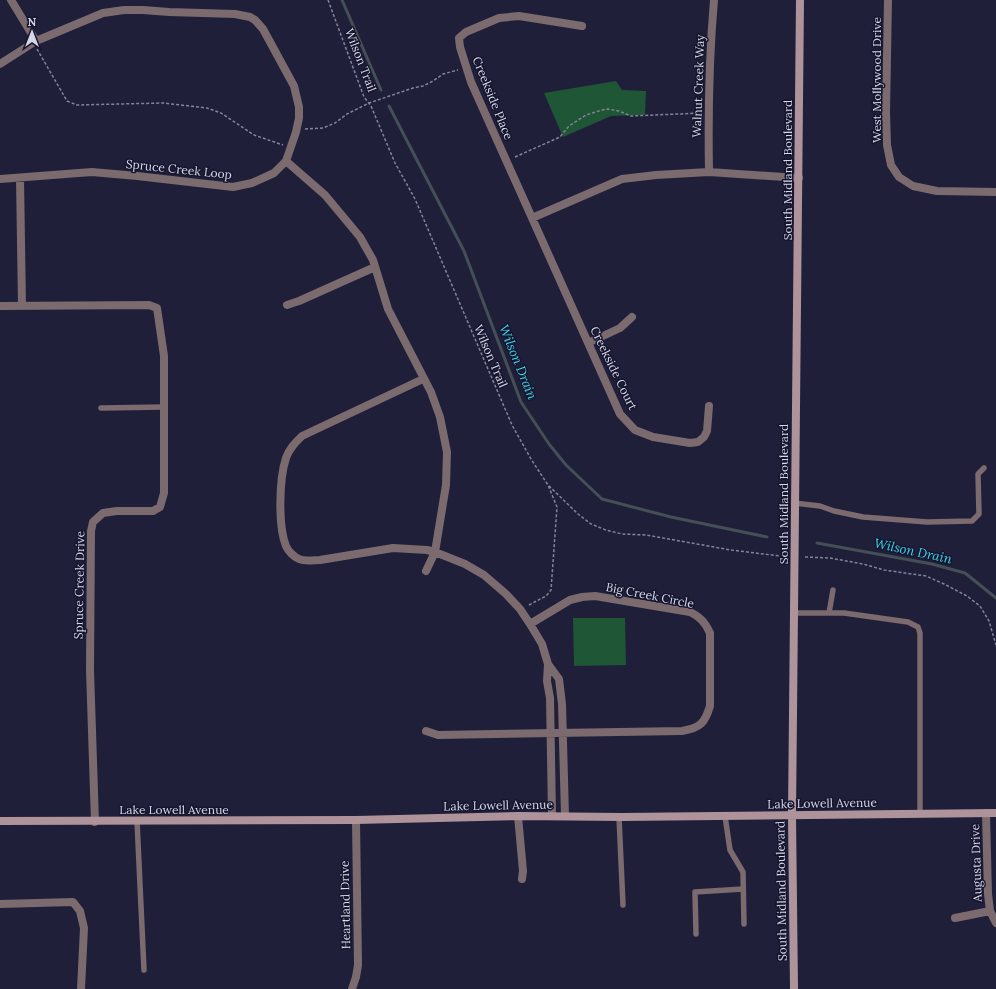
<svg xmlns="http://www.w3.org/2000/svg" width="996" height="989" viewBox="0 0 996 989" font-family="Lora,serif">
	<style>
		.green { fill: #1f5635 }
		.lines { fill: none; stroke-linecap: round; stroke-linejoin: round }
		.stream { stroke: #454f56; stroke-width: 3 }
		.path { stroke: #83849a; stroke-width: 1.5; stroke-dasharray: 3 2; stroke-linecap: butt }
		.service { stroke: #7b6a6e; stroke-width: 5.5 }
		.minor { stroke: #7b6a6e; stroke-width: 8 }
		.secondary { stroke: #ae939a; stroke-width: 8 }
		.labels { text-anchor: middle; dominant-baseline: central; stroke-width: 3; stroke-linejoin: round; paint-order: stroke }
		.street-label { font-size: 12px; fill: #d6d8ea; stroke: #16162f }
		.water-label { font-size: 13px; font-style: italic; fill: #3ed7ed; stroke: #16162f }
	</style>
	<rect width="100%" height="100%" fill="#1f1f3a"/>
	<path class="green" d="M616,81L622,90L646,91L645,115L611,116L563,137L544,93Z
		M573,618H625L626,665L574,666Z"/>
	<g class="lines">
		<path class="stream" d="M342,0L381,90
			M389,106L464,251L521,402L549,444L566,465L602,499L671,517L767,537
			M817,543L932,564L965,573L996,598"/>
		<path class="path" d="M328,0L364,97L371,106L395,163L415,199L512,425L531,459L548,485L578,514L591,524L606,530L622,534L646,535L731,550L780,556
			M37,49L67,101L77,105L163,103L207,108L221,113L254,135L283,145
			M305,129L323,128L335,123L347,114L369,103L413,88L423,86L433,81L443,74L458,70
			M515,157L560,137L569,126L586,115L602,110L608,109L619,111L631,116L701,113
			M805,557L830,558L863,564L884,570L926,576L944,584L967,596L980,606L989,621L996,645
			M529,605L546,596L551,590L557,507L548,485"/>
		<path class="service" d="M101,408L164,407
			M794,503L820,506L834,511L863,517L927,522L972,521L979,514L978,474L984,468
			M794,613H844L908,622L918,627L920,633V814
			M829,613L833,590
			M725,816L730,850L743,872L744,924
			M619,817L623,905
			M137,821L144,970
			M696,934L695,892L743,889"/>
		<path class="minor" d="M11,0L36,41
			M888,0L886,112L887,145L891,165L899,177L913,186L937,191L996,192
			M582,26L519,16L499,18L466,32L459,38L460,47L471,82L620,414L635,430L653,437L690,443L698,442L704,437L707,431L709,406
			M0,64L36,41L103,13L124,10H143L169,12L235,14L250,17L255,20L263,29L294,86L299,107V118L296,132L286,161L274,173L252,183L233,187L137,176L92,172L0,179
			M286,161L325,195L360,237L373,260L388,309L431,392L440,417L447,452L446,485L435,552L426,571
			M709,172C708,115 709,58 714,0
			M20,178L22,306
			M532,218L622,179L656,175L709,172L799,178
			M287,305L299,301L375,267
			M0,306L149,305L157,308L164,356V493L160,507L153,511H117L103,513L93,522L91,531L90,670L95,822
			M588,343L620,328L632,317
			M423,379L302,436C295,443 289,449 286,458C279,479 278,527 286,546C288,551 294,557 299,559C305,562 314,560 320,560L393,548L427,550L435,552L465,564L484,575L506,594L520,609L530,624L542,644L548,664L559,679L562,704L565,816
			M548,664L547,681L550,698L552,815
			M426,731L438,735L682,731C700,728 705,723 710,706V633C705,622 700,617 690,612L595,596L582,597L570,600L530,624
			M986,813L988,894L990,911L996,923
			M518,816L523,871L522,879
			M0,904L73,902L80,911L84,928L81,989
			M955,918L990,911
			M352,989L356,977L358,965L356,820"/>
		<path class="secondary" d="M0,821L356,820L518,816L622,817L996,813
			M794,989L792,815L800,0"/>
	</g>
	<g class="labels">
		<g class="street-label">
			<text transform="translate(361 60) rotate(69)">Wilson Trail</text>
			<text transform="translate(876 80) rotate(-90)">West Mollywood Drive</text>
			<text transform="translate(698 86) rotate(-88)">Walnut Creek Way</text>
			<text transform="translate(493 98) rotate(68)">Creekside Place</text>
			<text transform="translate(179 169) rotate(6)">Spruce Creek Loop</text>
			<text transform="translate(787 170) rotate(-90)">South Midland Boulevard</text>
			<text transform="translate(491 356) rotate(67)">Wilson Trail</text>
			<text transform="translate(614 368) rotate(64)">Creekside Court</text>
			<text transform="translate(783 494) rotate(-90)">South Midland Boulevard</text>
			<text transform="translate(79 585) rotate(-89)">Spruce Creek Drive</text>
			<text transform="translate(650 595) rotate(11)">Big Creek Circle</text>
			<text transform="translate(822 803) rotate(-1)">Lake Lowell Avenue</text>
			<text transform="translate(498 805) rotate(-1)">Lake Lowell Avenue</text>
			<text x="174" y="809">Lake Lowell Avenue</text>
			<text transform="translate(976 863) rotate(-92)">Augusta Drive</text>
			<text transform="translate(781 891) rotate(-91)">South Midland Boulevard</text>
			<text transform="translate(345 905) rotate(-91)">Heartland Drive</text>
		</g>
		<g class="water-label">
			<text transform="translate(518 362) rotate(68)">Wilson Drain</text>
			<text transform="translate(913 551) rotate(12)">Wilson Drain</text>
		</g>
	</g>
	<g transform="translate(32 32)" stroke="#16162f" stroke-width="3" paint-order="stroke">
	<path d="M0-3L7 15L0 10L-7 15Z" fill="#d6d8ea"/>
	<text y="-6" font-size="11" font-weight="bold" text-anchor="middle" fill="#d6d8ea">N</text>
	</g>
</svg>
